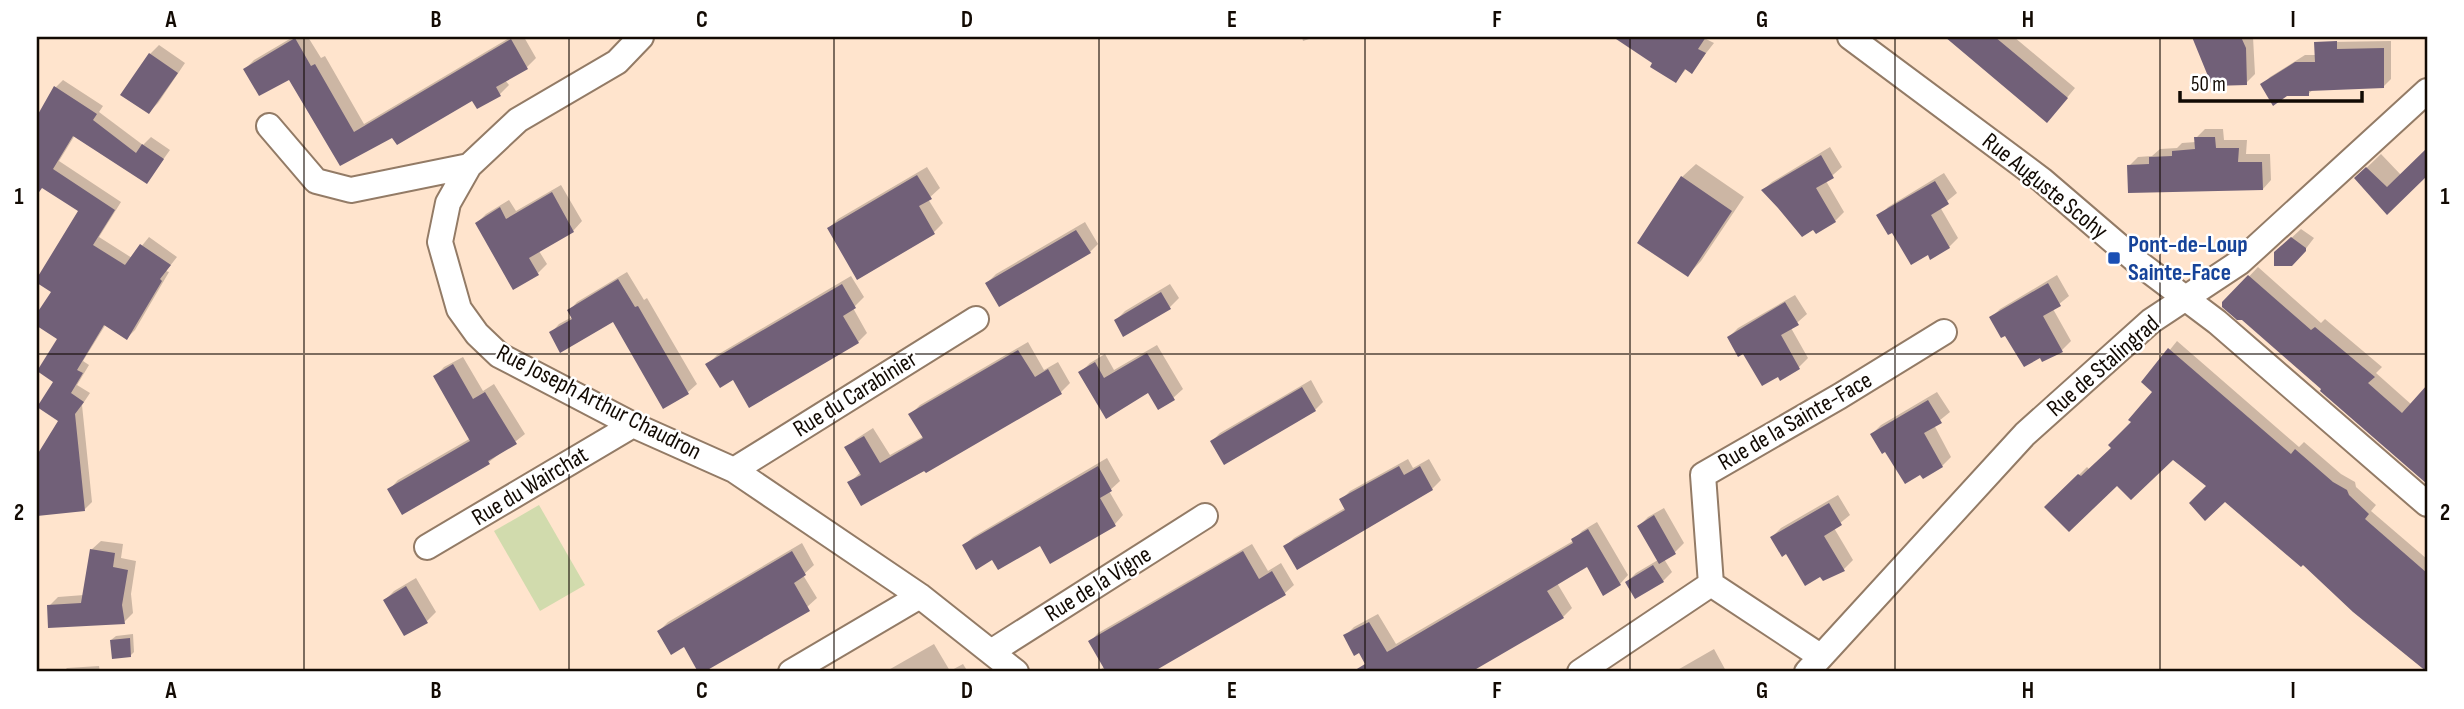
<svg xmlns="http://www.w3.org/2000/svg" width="2464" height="709" viewBox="0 0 2464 709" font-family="'Sofia Sans Condensed',sans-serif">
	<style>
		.green { fill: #d1dbad }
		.shadow { fill: #0003 }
		.building { fill: #716078 }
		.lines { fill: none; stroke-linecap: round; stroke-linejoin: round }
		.minor-casing { stroke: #937b66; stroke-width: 28 }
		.minor { stroke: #fff; stroke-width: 24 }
		.grid { fill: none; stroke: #120a03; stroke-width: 2; stroke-opacity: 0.55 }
		.transit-dot { fill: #1a4fb4; stroke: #fff; stroke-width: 2.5 }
		.labels { text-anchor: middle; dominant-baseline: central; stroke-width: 5; stroke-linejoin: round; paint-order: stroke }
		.street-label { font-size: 24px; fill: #120a03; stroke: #fff }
		.transit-label { font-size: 24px; font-weight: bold; fill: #164399; stroke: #fff; text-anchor: start }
		.neatline { fill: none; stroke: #120a03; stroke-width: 2.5 }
		.grid-label { font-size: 23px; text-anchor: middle; font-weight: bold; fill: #120a03 }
	</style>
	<rect width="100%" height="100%" fill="#ffe4cd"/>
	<path class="green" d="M539,505L585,585L540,611L494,531Z"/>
	<path class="shadow" d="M293,37H308L321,58L325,56L364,124L511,37H524L536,58L527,67L505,80L509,85L500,94L473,99L393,136L341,164L290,78L245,69L254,60Z
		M1302,37H1315L1303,41Z
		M1625,37H1707L1706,39L1714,43L1692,71L1687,68L1676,81L1655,63L1622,41Z
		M1961,37H2014L2075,88L2056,111L1955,43Z
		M2194,37H2253L2255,74L2246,83L2213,84Z
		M2391,41V79L2383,87L2314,89L2308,94L2262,85L2270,77L2305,55H2331L2329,42Z
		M159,45L185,63L158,103L149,112L150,54Z
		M63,80L103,106L99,112L143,145L151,137L170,150L147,182L75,135L59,161L121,202L99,237L132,258L149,237L177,257L166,271L169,272L135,330L127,338L106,324L83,361L89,365L77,385L90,393L82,405L92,502L84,510L39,514L37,458L61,421L56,382L60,339L37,324V316L53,292L37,281L80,210L37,182V119L56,87Z
		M2205,129H2223L2224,140H2247L2246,154H2270L2271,180L2263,189L2129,166L2138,157L2152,156L2160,149L2177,148L2182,143L2196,142V138Z
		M1830,147L1842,167L1826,181L1844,212L1835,221L1763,190L1772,182Z
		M2427,150V174L2387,212L2356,178L2381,154L2401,175Z
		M1696,164L1744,197L1701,261L1688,275L1682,177Z
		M927,167L940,188L928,199L943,223L934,232L829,228L838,219Z
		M1944,173L1957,193L1940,207L1958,238L1949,247L1928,253L1893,231L1879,216L1888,207Z
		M561,185L582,221L573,231L539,251L547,264L538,273L477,223L486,214L509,200L516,211Z
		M1085,222L1098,244L1090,252L987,283L996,274Z
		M2301,229L2314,238L2301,255L2286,243Z
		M2258,267L2321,323L2325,319L2382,367L2376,373L2412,405L2427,388V482L2224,303Z
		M627,272L644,300L647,298L697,384L688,392L613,319L551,333L559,324L572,317L569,311L577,302Z
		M2057,275L2069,296L2053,309L2071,341L2062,350L2043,360L1991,318L2000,309Z
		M851,276L864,297L853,308L867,333L858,342L733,378L708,364L717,355Z
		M1170,284L1179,298L1170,307L1116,320L1125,311Z
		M1795,295L1807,314L1791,328L1808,358L1799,367L1781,378L1778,374L1743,351L1729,337L1738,328Z
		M2177,341L2299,447L2304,442L2341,474L2355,482L2356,487L2376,505L2371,511L2427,559V672L2303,563L2173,457L2117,483L2047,507L2087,467L2090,470L2113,448L2134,422L2154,391L2144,382Z
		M1028,342L1044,370L1058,362L1070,383L1061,392L947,459L862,504L849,483L861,472L847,448L856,439L873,428L890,455L924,436L911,414L920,405Z
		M1157,345L1183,389L1173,398L1081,372L1090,363L1105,354L1114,370Z
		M463,357L483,391L494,384L525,434L489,462L389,490L398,480L471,438L435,377L444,367Z
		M1311,380L1323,402L1315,410L1212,441L1220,433Z
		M1937,392L1950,412L1934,425L1951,457L1942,466L1886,450L1872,434L1881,425Z
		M1107,458L1120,481L1109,491L1123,515L1115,524L993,558L964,545L973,537Z
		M1408,459L1413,468L1429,459L1441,480L1432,489L1298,567L1286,546L1294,538L1345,508L1341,500L1350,491Z
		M1838,495L1850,515L1834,528L1853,560L1844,569L1821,575L1787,552L1772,537L1781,528Z
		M1664,508L1684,543L1675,552L1664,559L1672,572L1663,581L1627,582L1636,573L1658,560L1639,526L1648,517Z
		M1597,522L1628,575L1620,584L1588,565L1557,583L1572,608L1563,617L1468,672H1372L1360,651L1345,636L1354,627L1378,614L1396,644L1573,541L1582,531Z
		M101,541L123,544L121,558L136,561L131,594L133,613L124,622L49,606L58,597L84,595L91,550Z
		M802,543L814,565L803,575L817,598L807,607L700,672L685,645L659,631L668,622Z
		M1252,544L1268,571L1281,563L1294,585L1285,593L1150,672H1098L1105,666L1090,642L1098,633Z
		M416,578L436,612L427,621L385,600L394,591Z
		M133,634L134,652L130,656L111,640L116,636Z
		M934,644L950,671L963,664L968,672H885Z
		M1714,649L1726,671L1725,672H1674Z
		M99,666L100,672H63L67,668Z"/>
	<path class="building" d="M1613,37H1706L1698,49L1706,53L1692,74L1685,69L1676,83L1650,67L1652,63Z
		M1945,37H1995L2068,98L2047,123Z
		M2192,37H2241L2246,48L2247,85L2212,86Z
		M295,38L311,66L315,64L354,132L511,39L528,69L496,87L501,96L477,109L472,101L397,145L392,138L340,166L289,80L259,96L243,69Z
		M2337,41V49L2384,48V88L2309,91V96H2287L2273,106L2260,84L2295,62H2315L2314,42Z
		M149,53L178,73L149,114L120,95Z
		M54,86L97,114L93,120L136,153L142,144L164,159L147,184L73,136L53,169L115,210L93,245L125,265L140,244L171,265L160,279L162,281L127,340L104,325L77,370L83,373L71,393L84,402L75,414L85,511L37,516V455L58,421L37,407L53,382L37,371L57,339L37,326V313L51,292L37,283V278L78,211L42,188L37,195V116Z
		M2194,137H2215L2216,148H2239L2238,162H2262L2263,190L2128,193L2127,165L2149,164V157L2172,156V151L2195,149Z
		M2427,148V176L2387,215L2354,178L2366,167L2387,187Z
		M1821,155L1834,178L1816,188L1836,222L1816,234L1813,230L1802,237L1778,208L1761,190Z
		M917,175L932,199L919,206L935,234L857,280L827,228Z
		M1681,176L1732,211L1688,277L1637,243Z
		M1935,181L1949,204L1931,215L1950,248L1930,260L1928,255L1911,265L1892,233L1888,235L1876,215Z
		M552,192L574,232L529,258L539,275L513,290L475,223L500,207L506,219Z
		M1076,230L1091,253L999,307L985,283Z
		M2291,237L2306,248V251L2292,266H2274V252Z
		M2248,275L2311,330L2315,327L2375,377L2368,383L2402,413L2427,385V484L2320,391L2321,389L2242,320H2237L2222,307V302Z
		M618,279L635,307L638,306L689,394L663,409L613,322L560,353L549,332L572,319L567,310Z
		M2048,283L2061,306L2043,316L2063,352L2042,362L2040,358L2024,367L2005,336L2001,338L1989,317Z
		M842,284L856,308L843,316L859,343L749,408L733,380L720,388L705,364Z
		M1161,292L1171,309L1123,337L1114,320Z
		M1785,302L1799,325L1781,335L1800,369L1780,381L1778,377L1762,386L1743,354L1738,357L1727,337Z
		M2168,348L2291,454L2295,449L2333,482L2347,490L2349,495L2369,514L2365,519L2427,573V672L2353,612L2303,565L2301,567L2225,502L2205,521L2189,503L2206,486L2173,460L2131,500L2117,486L2069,532L2044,507L2078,474L2081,476L2111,448L2108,445L2131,422L2128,420L2152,392L2141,382Z
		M1018,350L1035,377L1048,369L1062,394L926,473L924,471L861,506L847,482L861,475L844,447L864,436L880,463L923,438L908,414Z
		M1147,353L1175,400L1158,410L1148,393L1106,419L1078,372L1095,362L1104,378Z
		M453,364L473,399L485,392L517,444L488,461L490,464L402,515L387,489L470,441L433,376Z
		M1302,387L1316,411L1224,465L1210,441Z
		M1928,400L1942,423L1924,433L1943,467L1923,479L1920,475L1905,484L1885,452L1882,454L1870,434Z
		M1098,466L1112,491L1100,498L1116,526L1050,564L1040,546L998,570L992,560L976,570L962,545Z
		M1399,466L1404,475L1420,466L1433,490L1297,570L1283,546L1345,510L1339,499Z
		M1829,503L1842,525L1824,536L1845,571L1823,581L1820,577L1805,586L1786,554L1782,557L1770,537Z
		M1654,515L1676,554L1659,564L1637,526Z
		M1588,529L1621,585L1603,596L1587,567L1547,591L1564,618L1471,672H1352L1365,664L1359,653L1354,656L1343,635L1369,622L1387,652L1573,543L1571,539Z
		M90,549L115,553L113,567L128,570L122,605L125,624L48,628L47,605L81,603Z
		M792,551L806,575L794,583L810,611L704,672H698L684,647L671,655L657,631Z
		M1243,551L1259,579L1272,571L1286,595L1153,672H1106L1088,641Z
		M1653,565L1664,582L1635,599L1625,582Z
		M406,586L428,623L404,636L383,600Z
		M130,638L131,657L112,659L110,640Z"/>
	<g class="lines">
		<defs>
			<path id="minor" d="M641,37L617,62L518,120L469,166L448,203L440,242L459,309L477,334L499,355L633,425L734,470L920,596L1016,672
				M1850,37L2042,180L2140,264L2217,322L2427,504
				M269,126L316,181L351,190L469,166
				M734,470L976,319
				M427,547L633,425
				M1711,584L1703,475L1840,396L1944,332
				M991,652L1205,516
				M791,672L920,596
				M1580,672L1711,584L1820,656
				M1807,672L2025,434L2151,321L2240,262L2427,91"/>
		</defs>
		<use href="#minor" class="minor-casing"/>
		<use href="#minor" class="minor"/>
	</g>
	<path class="grid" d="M304,37V672M569,37V672M834,37V672M1099,37V672M1365,37V672M1630,37V672M1895,37V672M2160,37V672M37,354H2427"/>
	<rect class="transit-dot" x="2107" y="251" width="14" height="14" rx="3.5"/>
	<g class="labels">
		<g class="street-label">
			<text transform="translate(2045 186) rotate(39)">Rue Auguste Scohy</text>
			<text transform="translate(2103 366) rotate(-41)">Rue de Stalingrad</text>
			<text transform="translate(855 394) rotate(-32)">Rue du Carabinier</text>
			<text transform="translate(599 402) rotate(27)">Rue Joseph Arthur Chaudron</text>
			<text transform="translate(1795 421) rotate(-30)">Rue de la Sainte-Face</text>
			<text transform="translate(530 486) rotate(-31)">Rue du Wairchat</text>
			<text transform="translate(1098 584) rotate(-32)">Rue de la Vigne</text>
		</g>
		<g class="transit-label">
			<text x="2128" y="244">Pont-de-Loup<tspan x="2128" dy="28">Sainte-Face</tspan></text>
		</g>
	</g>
	<rect width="2464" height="709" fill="none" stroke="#ffffff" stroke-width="77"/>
	<path d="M2180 91v10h182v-10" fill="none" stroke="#120a03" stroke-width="3.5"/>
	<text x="2191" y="91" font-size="21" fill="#120a03" stroke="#ffffff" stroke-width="5" paint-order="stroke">50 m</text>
	<rect x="38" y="38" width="2388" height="632" class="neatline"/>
	<g class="grid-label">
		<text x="171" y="27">A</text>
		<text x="436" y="27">B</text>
		<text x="702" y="27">C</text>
		<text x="967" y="27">D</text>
		<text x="1232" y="27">E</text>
		<text x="1497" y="27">F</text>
		<text x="1762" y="27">G</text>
		<text x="2028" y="27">H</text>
		<text x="2293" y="27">I</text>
		<text x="19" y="204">1</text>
		<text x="2445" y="204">1</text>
		<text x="19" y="520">2</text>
		<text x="2445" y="520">2</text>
		<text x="171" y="698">A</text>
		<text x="436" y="698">B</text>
		<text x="702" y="698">C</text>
		<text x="967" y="698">D</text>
		<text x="1232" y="698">E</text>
		<text x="1497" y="698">F</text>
		<text x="1762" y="698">G</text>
		<text x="2028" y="698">H</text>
		<text x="2293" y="698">I</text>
	</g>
</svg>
